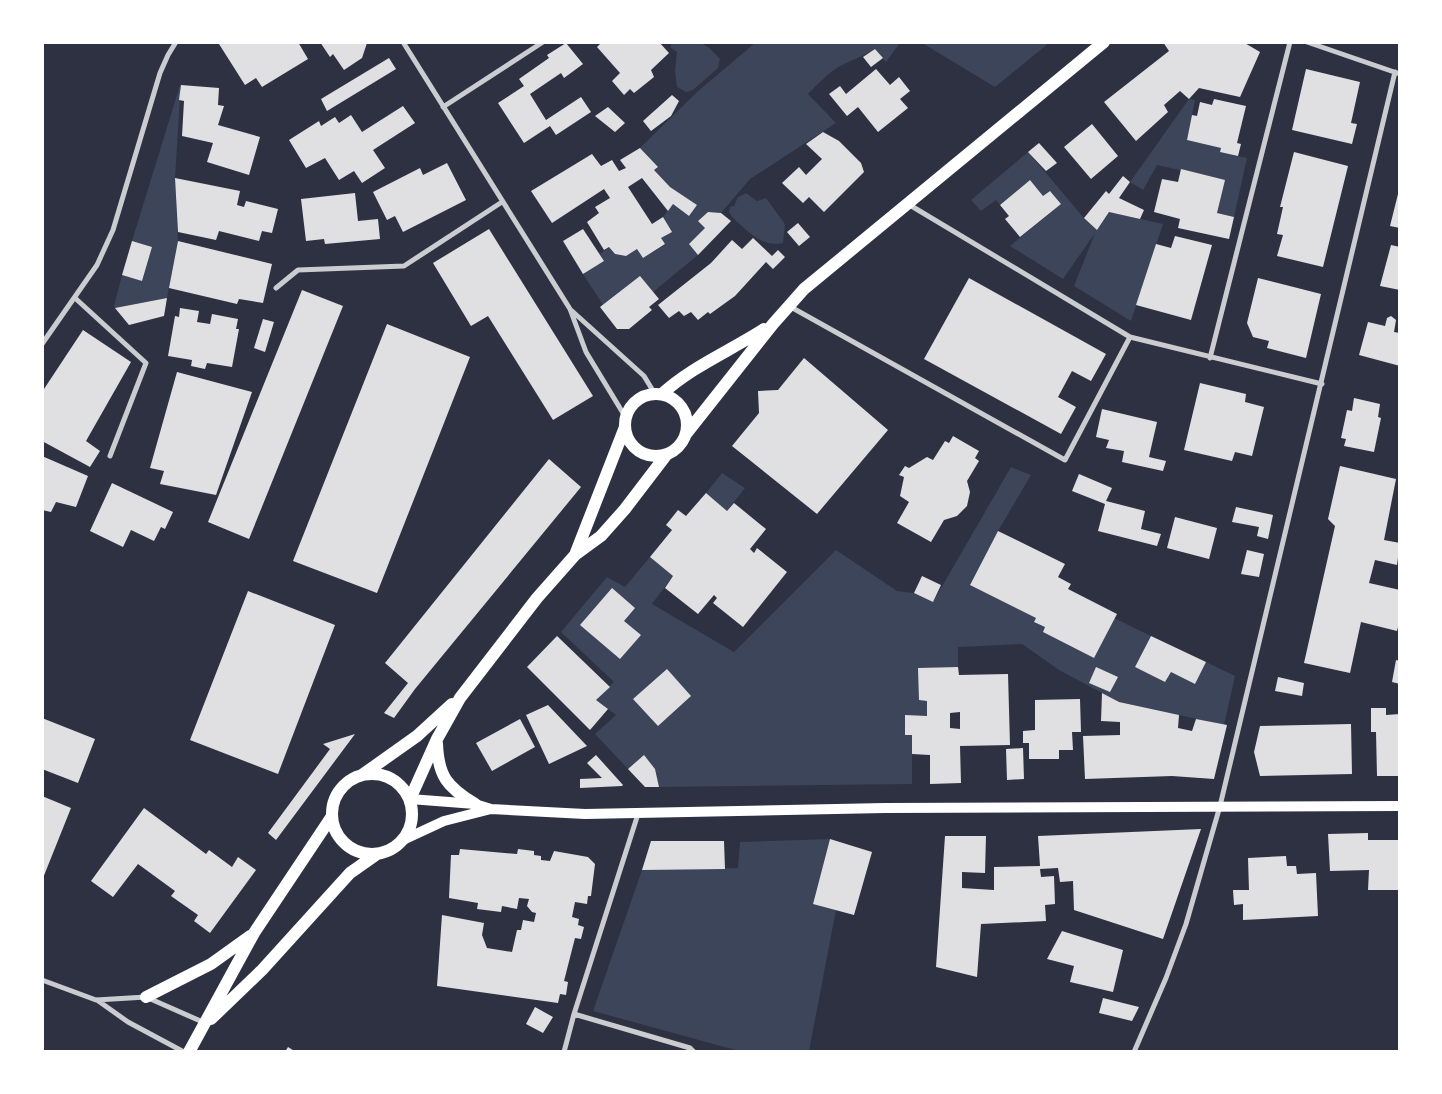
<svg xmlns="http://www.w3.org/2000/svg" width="1442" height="1094" viewBox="0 0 1442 1094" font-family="'Sofia Sans Condensed',sans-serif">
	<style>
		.green { fill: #3c4559 }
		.building { fill: #e0e0e3; fill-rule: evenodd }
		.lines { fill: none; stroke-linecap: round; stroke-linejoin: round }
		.minor { stroke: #caccd0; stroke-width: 5 }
		.secondary { stroke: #fff; stroke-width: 10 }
		.primary { stroke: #fff; stroke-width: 12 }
	</style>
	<rect width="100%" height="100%" fill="#2d3142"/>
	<path class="green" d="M671,43C697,42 702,38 720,59L718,68L693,90L686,92L677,87L675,71L677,52L671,48Z
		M755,43H900L886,62L875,49C864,56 854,59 842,65C829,72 818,84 808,94L836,123L750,179L721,213L708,212L698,221L705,228L689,244L698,255L653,292L640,277L603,305L583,274L604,261L600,254L609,247L615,254L625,256L637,249L643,258L665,245L661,238L671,232L663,217L673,204L689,216L697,205L670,187L654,170L658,167L640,148L697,92Z
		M922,43H1049L995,87Z
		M181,82L175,178L178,241L167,298L115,308L114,306L122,275L142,281L152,247L132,241Z
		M1189,99L1195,100L1187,140L1221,148L1220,152L1247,158L1234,217L1217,213L1224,180L1157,165L1143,190L1130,182Z
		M1028,152L1084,218L1097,230L1109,212L1163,224L1131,321L1074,286L1095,233L1063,279L1010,246L1061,204L1050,191L1043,196L1030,180L1000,205L996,200L981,211L971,200Z
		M746,193L757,201L766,198L785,224L783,243C761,248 747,230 732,217L729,212L730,207L734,206L738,197Z
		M1011,467L1031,475L998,531L970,584L1036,618L1034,622L1045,627L1043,632L1094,658L1114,618L1151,636L1135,667L1165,682L1171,672L1195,684L1206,662L1235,676L1224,725L1119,702L1059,670L1022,644L958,647V667L919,669V700L927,701V716H905V735H912V784L659,787L655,769L644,756L628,769L595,734L616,715L596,700L614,682L561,632L607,577L625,587L650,557L673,576L652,604L734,652L836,550L897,591L914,593L933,602Z
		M722,473L745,488L727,511L706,493Z
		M830,839L813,903L836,910L809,1051H739L593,1011L642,870L738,868L740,842Z"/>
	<path class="building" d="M222,42H298L308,59L262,87L256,78L245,85L219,44Z
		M320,42H367V43L362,58L344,70L333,54L330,57Z
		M602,42H659L669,53L651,70L654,77L634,93L630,89L624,95L612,81L620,73L597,47Z
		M1163,42H1243L1260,52L1240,97L1199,88L1189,99L1180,91L1164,105L1168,112L1136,141L1104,102L1169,51Z
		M566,43L583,64L564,78L561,73L530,94L546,120L581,97L591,112L556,135L550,126L524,143L498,103L524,86L519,79L549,58L547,55Z
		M875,49L883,58L871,67L863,57Z
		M389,58L396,69L327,111L321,99Z
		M876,69L890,85L899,77L910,91L900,99L908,108L878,132L858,107L847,116L829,94L840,86L846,94Z
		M1306,69L1360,82L1351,123L1357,124L1352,144L1292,130Z
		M181,85L219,88L218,105L224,106L218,125L260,137L249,175L207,162L213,143L182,136L184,101L179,100Z
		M672,95L679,101L671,116L651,131L643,121Z
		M1214,99L1246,106L1237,143L1241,144L1238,156L1220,152L1221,148L1187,140L1192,115L1197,116L1200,102L1212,105Z
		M403,106L415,123L373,150L385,168L362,183L354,171L339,180L325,158L306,168L289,140L319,121L321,126L335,117L339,123L351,115L362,132Z
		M608,107L625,123L615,132L595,116Z
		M1092,124L1118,156L1091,179L1064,147Z
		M823,132L839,141L861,163L864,172L824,212L809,197L803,203L782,183L799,167L806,175L822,159L806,144Z
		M1039,143L1057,163L1046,171L1028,152Z
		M640,148L658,167L654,170L670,187L697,205L689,216L673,204L668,211L642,178L628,187L652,224L663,217L672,232L661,238L665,244L643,258L637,249L626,256L615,254L609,247L604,250L587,222L599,213L595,207L610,198L604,189L552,223L531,191L592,154L601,166L612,160L619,171L626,168L620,160Z
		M1294,152L1348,166L1323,267L1277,256L1283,235L1277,234L1283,207H1280Z
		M447,163L466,200L403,232L395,216L387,220L373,192L420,168L423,175Z
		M1181,169L1225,180L1217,213L1234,217L1229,239L1178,228L1180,219L1154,212L1162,179L1178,182Z
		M1123,176L1130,182L1119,198L1144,210L1140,219L1109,212L1097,230L1084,218L1106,191L1109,194Z
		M175,178L240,191L237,205L244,207L246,201L278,209L272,233L262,231L259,241L219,231L216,240L178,232Z
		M1030,180L1043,196L1050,191L1061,204L1020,237L1005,219L1009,216L1000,205Z
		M1400,186V228L1390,226Z
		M355,193L358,221L378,219L380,239L325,244L324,239L306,241L301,199Z
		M708,212L721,213L731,221L698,255L689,244L705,228L698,221Z
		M798,223L810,237L799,246L787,232Z
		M489,229L593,396L553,420L488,316L471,326L433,263Z
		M583,229L604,261L583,274L563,241Z
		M1175,236L1212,245L1191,320L1136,305L1156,244L1171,248Z
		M753,238L772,256L778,250L785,257L773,269L766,262L735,296L710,314L708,312L698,320L691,312L684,316L679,311L669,318L658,305L711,263L732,240L742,249Z
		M132,241L152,247L142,281L122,275Z
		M178,241L272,264L263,303L239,299L237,304L169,288Z
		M1391,245L1400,247V290L1380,286Z
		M640,276L659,299L649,307L652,310L629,329H617L600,307Z
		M969,278L1106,354L1091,381L1072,371L1058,397L1076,407L1061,434L924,359Z
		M1258,278L1321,294L1306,358L1267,348L1269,341L1253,337L1247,323Z
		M302,290L343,306L249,539L208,522Z
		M167,298L164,316L129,325L115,308Z
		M180,308L199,311L197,322L210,324L212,314L238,319L236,329H239L232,367L207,363L205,369L191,366L192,360L168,356L175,316L179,317Z
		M1391,316L1396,320L1394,332L1400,333V366L1359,355L1368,322L1385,326L1387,318Z
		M263,319L274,322L265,352L254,348Z
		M387,324L470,357L377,593L293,561Z
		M83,330L131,362L86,441L100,451L90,467L42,441V392Z
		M804,358L888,430L817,514L732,446L759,413L758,391L778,390Z
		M177,372L252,392L216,495L160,484L164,471L150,468Z
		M1200,383L1246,394L1245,402L1264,407L1252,456L1235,452L1232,461L1184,450Z
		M1354,398L1380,404L1378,417L1381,418L1374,452L1344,446L1346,439L1341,438L1347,410L1352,411Z
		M1102,409L1157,422L1149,457L1166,461L1163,471L1122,462L1124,451L1106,448L1109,440L1096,437Z
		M953,436L979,451L975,458L979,461L967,481L970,492L967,506L957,516L944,520L931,542L897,523L909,502L900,496L904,477L899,475L905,466L909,468L927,457L933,460L945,441L949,443Z
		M42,456L88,476L76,507L56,502L51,512L42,510Z
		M549,459L581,487L415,689L394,718L384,713L408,683L385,663Z
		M1340,466L1396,479L1384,540L1400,543L1397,565L1375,560L1369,583L1400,590V619L1397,631L1361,622L1350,673L1304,663L1335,526L1328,519Z
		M1079,474L1112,488L1106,501L1145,511L1141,529L1161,534L1157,546L1098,531L1105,504L1072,491Z
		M112,483L173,512L165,529L161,527L154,541L131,530L123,547L90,531Z
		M706,493L727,511L734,503L766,529L750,549L754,553L757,548L787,572L743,627L713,603L717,598L714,595L698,614L665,588L673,576L650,557L672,530L666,525L678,510L686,516Z
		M1236,507L1273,515L1268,539L1257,536L1259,527L1232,522Z
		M1175,517L1217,528L1209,559L1167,548Z
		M998,531L1065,564L1058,577L1071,584L1068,589L1117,614L1094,658L1043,632L1045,627L1034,622L1036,618L970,585Z
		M1247,550L1264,554L1259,577L1241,574Z
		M922,576L941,585L933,602L914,593Z
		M612,588L635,608L624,621L641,635L620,659L580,625Z
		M248,591L335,625L278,774L190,740Z
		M557,636L610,687L596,700L608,709L590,730L527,667Z
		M1151,636L1206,662L1195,684L1171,672L1165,682L1135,667Z
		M1396,660L1400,661V684L1392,682Z
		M958,667L959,675L1008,674L1010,745L960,746L961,783L930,784V755L912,754V735H905V715L927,716V701L919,700L918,668ZM960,712V729L950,728V713Z
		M1096,667L1118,677L1110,692L1089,683Z
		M667,669L691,696L658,726L633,699Z
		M1278,677L1304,683L1302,696L1275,691Z
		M1102,693L1119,702L1179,715L1178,728L1192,731L1196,719L1227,725L1214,779L1172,776L1085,779L1083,736L1120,735V722L1101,721Z
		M1080,699L1081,732H1072L1073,750H1059V759H1029V743H1023V731L1035,730V700Z
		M548,705L587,746L549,764L526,715Z
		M1371,708H1386V715L1400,714V776H1377L1376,732H1371Z
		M42,718L95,739L78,783L42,769Z
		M520,719L535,747L492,771L476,743Z
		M1351,724L1352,774L1260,776L1254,752L1260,726Z
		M355,734L276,840L268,833L330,749L323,744Z
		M1023,748L1024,779L1007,780L1006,749Z
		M596,755L623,785L622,786L580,788V779L602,778L587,763Z
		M644,755L655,769L659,787H645L628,769Z
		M42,796L71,808L43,878H42Z
		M144,808L206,854L209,850L232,867L238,857L256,870L210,933L194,921L198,915L171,896L175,891L138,864L113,897L91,881Z
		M1201,829L1163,939L1074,910L1073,881L1060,882L1058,868L1040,869L1041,877L1054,876L1055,904L1045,905L1046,921L981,924L977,977L936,967L945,836H986L985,873L962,872V888L994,890V867L1040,866L1038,836Z
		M1368,833V840H1398L1400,890H1368L1369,870L1330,871L1328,834Z
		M830,839L872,852L854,915L813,904Z
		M651,841H724L725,869L642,870Z
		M460,849L517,854L518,849L534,851V855L541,856V860L550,861L554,851L588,857L595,864L591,896H588L587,904L575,902L572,917L579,919L578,925L584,927L581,939L575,938L564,981L568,982L566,995L560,994L558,1003L437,986L442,915L484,923L482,935L487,948L512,952L517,930H521L523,920L534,922L536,913L532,912L527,906L529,899L519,898L517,909L502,906L501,912L477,909L478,903L449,898L451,855H459Z
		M1286,856L1287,866H1296L1297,874L1316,873L1318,916L1243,920V904L1234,905L1233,890H1249L1248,858Z
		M1062,931L1123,950L1113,992L1070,982L1074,966L1047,959Z
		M1103,998L1139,1007L1132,1021L1099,1013Z
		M535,1007L553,1017L543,1033L526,1024Z
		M288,1047L296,1052H285Z"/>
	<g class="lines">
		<path class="minor" d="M403,42L570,309L586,352L626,418
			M1307,42L1400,74
			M443,107L543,42
			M908,204L1130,337L1322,384
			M276,288L298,270L404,266L502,202
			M75,298L146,363L110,456
			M789,306L1065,460L1130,337
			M572,311L644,376L655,394
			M42,344L97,265L113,230L160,73L168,55L176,42
			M1210,358L1290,42
			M42,980L96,1000L146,997L205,1023
			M97,1000L128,1022L184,1052
			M574,1014L690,1048L694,1052
			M564,1052L574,1014L638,814
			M1134,1052L1166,978L1186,924L1220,806L1395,72"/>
		<path class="secondary" d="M410,799L475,804L491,809L585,814L885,808L1400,806
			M403,840L444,821L491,809"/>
		<path class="primary" d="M662,394C691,367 730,351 764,329
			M625 425a31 31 0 1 1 62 0a31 31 0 1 1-62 0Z
			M686,434L773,324L804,289L1104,42
			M575,555L625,427
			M437,743C438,776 447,787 475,804
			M332 814a40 40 0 1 1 80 0a40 40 0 1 1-80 0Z
			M362,775L417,736L452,704
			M410,799L437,739L460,698L537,598L575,555L601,536L625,509L667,454
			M146,997L211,964L250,936
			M211,1019L262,970L350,873L377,854
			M189,1052L254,933L332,816"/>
	</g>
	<rect width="1442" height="1094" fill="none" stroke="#ffffff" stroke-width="88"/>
</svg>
